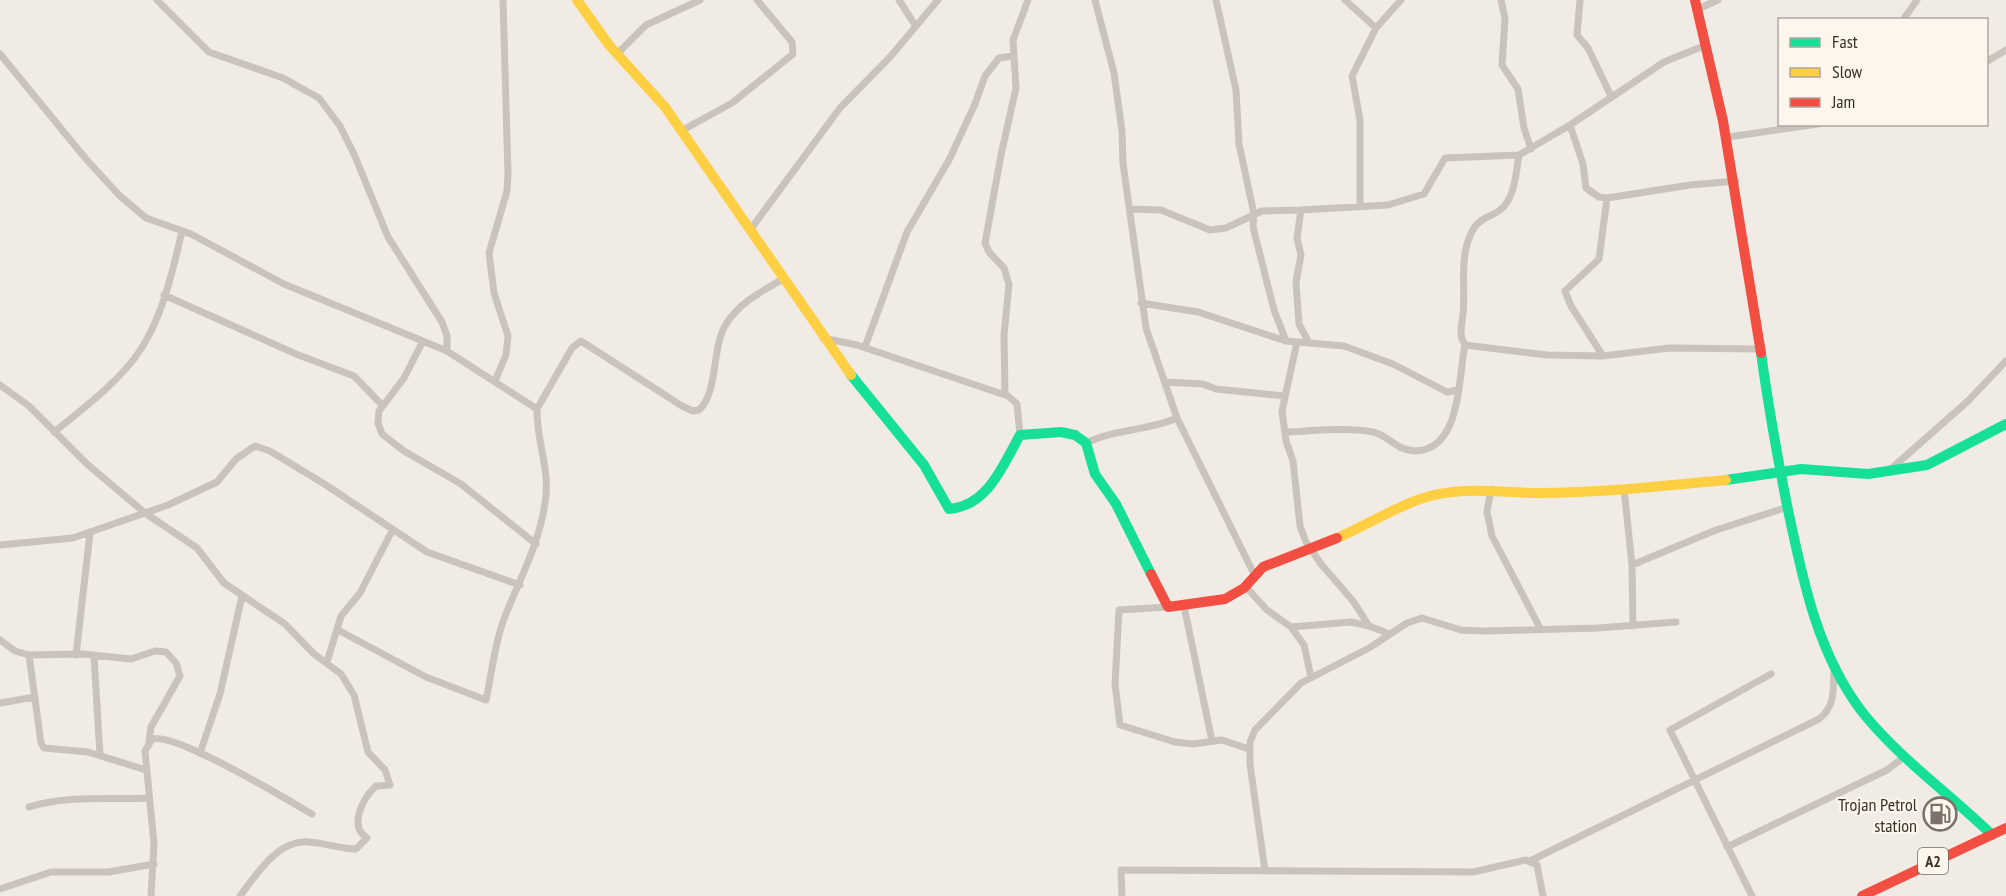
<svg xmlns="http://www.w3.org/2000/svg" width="2006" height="896" viewBox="0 0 2006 896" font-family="'PT Sans Narrow',sans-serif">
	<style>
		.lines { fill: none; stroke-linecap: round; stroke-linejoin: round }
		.street { stroke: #cac3bc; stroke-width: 7 }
		.fast { stroke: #16e098; stroke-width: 10 }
		.slow { stroke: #ffcf43; stroke-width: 10 }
		.jam { stroke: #f24e42; stroke-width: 10 }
		.labels { text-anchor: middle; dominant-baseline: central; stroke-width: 4.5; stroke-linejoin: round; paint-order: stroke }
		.shield { fill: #fcf6ec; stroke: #766b64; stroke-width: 1.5 }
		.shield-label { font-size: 16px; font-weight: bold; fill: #3c3029 }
		.poi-label { font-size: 18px; fill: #3c3029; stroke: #fcf6ec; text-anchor: end }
	</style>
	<rect width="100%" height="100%" fill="#f0ebe4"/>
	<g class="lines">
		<path class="street" d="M157,0L209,52L283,78L319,98L340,126L354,154L388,237L442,322L447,336V351
			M899,0L915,25
			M1095,0L1114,73L1122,131L1123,163L1146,328L1177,418L1253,572
			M1216,0L1236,90L1239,144L1254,214L1253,227L1274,310L1286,341
			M1345,0L1376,28
			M1501,0L1505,18L1502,65L1518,89L1524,128L1531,149
			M1580,0L1577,35L1588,48L1611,96
			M1698,9L1718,0
			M1903,20L1917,0
			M0,54L86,159L119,195L146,218L191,234L284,284L447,351L537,409C536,441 551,470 545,503C539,545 519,580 504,619C494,645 492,673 486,700L426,677L338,630
			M617,54L646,25L700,0
			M1986,62L2006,50
			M1570,125L1583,164L1586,188L1599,197L1607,198L1690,185L1736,181
			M681,131L732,103L793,54L792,42L757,0
			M1728,137L1818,124
			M1519,155C1516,172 1515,199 1500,210C1491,217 1480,218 1474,228C1458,254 1466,286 1463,314C1462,325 1458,334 1465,345L1547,355L1603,356L1669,348L1759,349
			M1360,205V120L1352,76L1376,28L1401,0
			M1131,209L1161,210L1210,230L1226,228L1262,211L1301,210L1297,238L1301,255L1296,282L1299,324L1308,341
			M1301,210L1388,205L1424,194L1445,158L1519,155L1570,125L1664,62L1706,45
			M750,230L840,108L890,57L938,0
			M164,295L296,354L354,376L382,405
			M1141,303L1198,312L1286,341L1344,346L1393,364L1447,392L1458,390
			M823,338L857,345L1008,396L1017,404L1020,435
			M423,341L404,378L379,411L378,423L382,434L404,451L461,484L536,544
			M1297,342L1282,411L1286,441L1293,461L1300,526L1306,542L1321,564L1353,601L1369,626L1390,634
			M865,347L907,232L949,160L975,104L985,76L999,58L1014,56
			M1603,356L1571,306L1565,291L1599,259L1607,198
			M495,381L506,355L508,336L494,293L489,253L507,191L508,174L503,0
			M1165,382L1203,384L1216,389L1285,396
			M0,385L29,406L87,464L145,513L197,548L224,583L285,624L314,654L341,674L354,695L368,752L385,770L390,785L376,786C363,798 348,826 367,838L356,849C340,849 325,843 309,842C278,839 256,875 240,896
			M1005,395L1004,335L1009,284L1004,268L989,252L985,243L1001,155L1016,88L1013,40L1028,0
			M537,409L572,348L581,341L682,406L693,411L699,410C718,393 712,348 725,326C737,304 762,291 783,279
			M54,432C83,409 122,379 141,349C163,315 173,270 182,231
			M1285,432C1313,431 1345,427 1373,432C1388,435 1396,450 1414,451C1462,451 1458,377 1465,345
			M1086,443C1114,429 1147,431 1177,418
			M1892,468L1968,401L2006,361
			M1491,489L1487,512L1492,536L1540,628
			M1624,489L1632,565L1633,626
			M0,545L73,538L168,505L217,482L236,459L255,446L270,451L326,485L427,552L520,585
			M1632,565L1716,530L1788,507
			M1246,587L1267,610L1291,627L1351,622L1369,626
			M1184,606L1212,741
			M1168,607L1119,610L1115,684L1120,725L1175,742L1193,744L1222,740L1249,749
			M1291,627L1304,645L1311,677
			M0,640L15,651L29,655L83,654L131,659L155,651L166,652L176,663L180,676L151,727L149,742
			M29,655L41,743L44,748L88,752L146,770
			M76,655L90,533
			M94,656L100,755
			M327,662L341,616L360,593L393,529
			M0,703L35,697
			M200,753L220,694L242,596
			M29,807C69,795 108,800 149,798
			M1727,847L1887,770L1904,757
			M1532,860L1819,719C1836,706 1833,689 1834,669
			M1265,871L1250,764V742L1255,730L1301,683L1369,648L1407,623L1422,618L1461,630L1484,631L1598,628L1676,622
			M0,889L51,872H109L154,864
			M151,896L154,844L145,751L152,739C176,732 286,799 312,814
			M1122,896L1121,870L1473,872L1526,860L1537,865L1543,896
			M1752,896L1670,730L1771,674"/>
		<path class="fast" d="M1761,353C1768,404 1777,455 1787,505C1802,577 1817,654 1863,713C1900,759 1950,794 1992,835
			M851,375L924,465L949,509C988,506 1003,465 1020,435L1061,432L1075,435L1086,443L1095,474L1116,504L1151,574
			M1726,480L1801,469L1868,474L1927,465L2006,424"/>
		<path class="slow" d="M577,0L609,45L665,107L851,375
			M1337,538C1365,526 1392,509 1420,499C1461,485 1498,493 1538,493C1601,493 1664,486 1726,480"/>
		<path class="jam" d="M1695,0L1723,121L1761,353
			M1151,574L1168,607L1225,599L1244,588L1263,567L1337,538
			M1862,896L2006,828"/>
	</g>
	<defs>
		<symbol id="fuel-ring" viewBox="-11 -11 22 22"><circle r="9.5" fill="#fcf6ec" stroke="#7b716a" stroke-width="1.5"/><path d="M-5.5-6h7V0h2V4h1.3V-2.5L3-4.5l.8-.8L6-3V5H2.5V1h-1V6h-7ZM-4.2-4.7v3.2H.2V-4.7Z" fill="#7b716a"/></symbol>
	</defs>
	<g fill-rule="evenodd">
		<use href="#fuel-ring" x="1921" y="795" width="38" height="38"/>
	</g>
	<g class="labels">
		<rect class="shield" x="1918" y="848" width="30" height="26" rx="4.5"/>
		<g class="shield-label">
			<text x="1933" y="861">A2</text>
		</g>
		<g class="poi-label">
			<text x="1917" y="804">Trojan Petrol<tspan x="1917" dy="21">station</tspan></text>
		</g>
	</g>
	<rect x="1778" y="18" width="210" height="108" fill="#fcf6ec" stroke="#afa79e" stroke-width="1.5"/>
	<rect x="1790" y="38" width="30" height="9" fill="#16e098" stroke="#afa79e" stroke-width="1.5"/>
	<text x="1832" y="48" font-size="18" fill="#3c3029">Fast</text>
	<rect x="1790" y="68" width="30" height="9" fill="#ffcf43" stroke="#afa79e" stroke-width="1.5"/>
	<text x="1832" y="78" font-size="18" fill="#3c3029">Slow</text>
	<rect x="1790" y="98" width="30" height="9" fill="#f24e42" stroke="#afa79e" stroke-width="1.5"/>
	<text x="1832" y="108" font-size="18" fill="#3c3029">Jam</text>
</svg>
